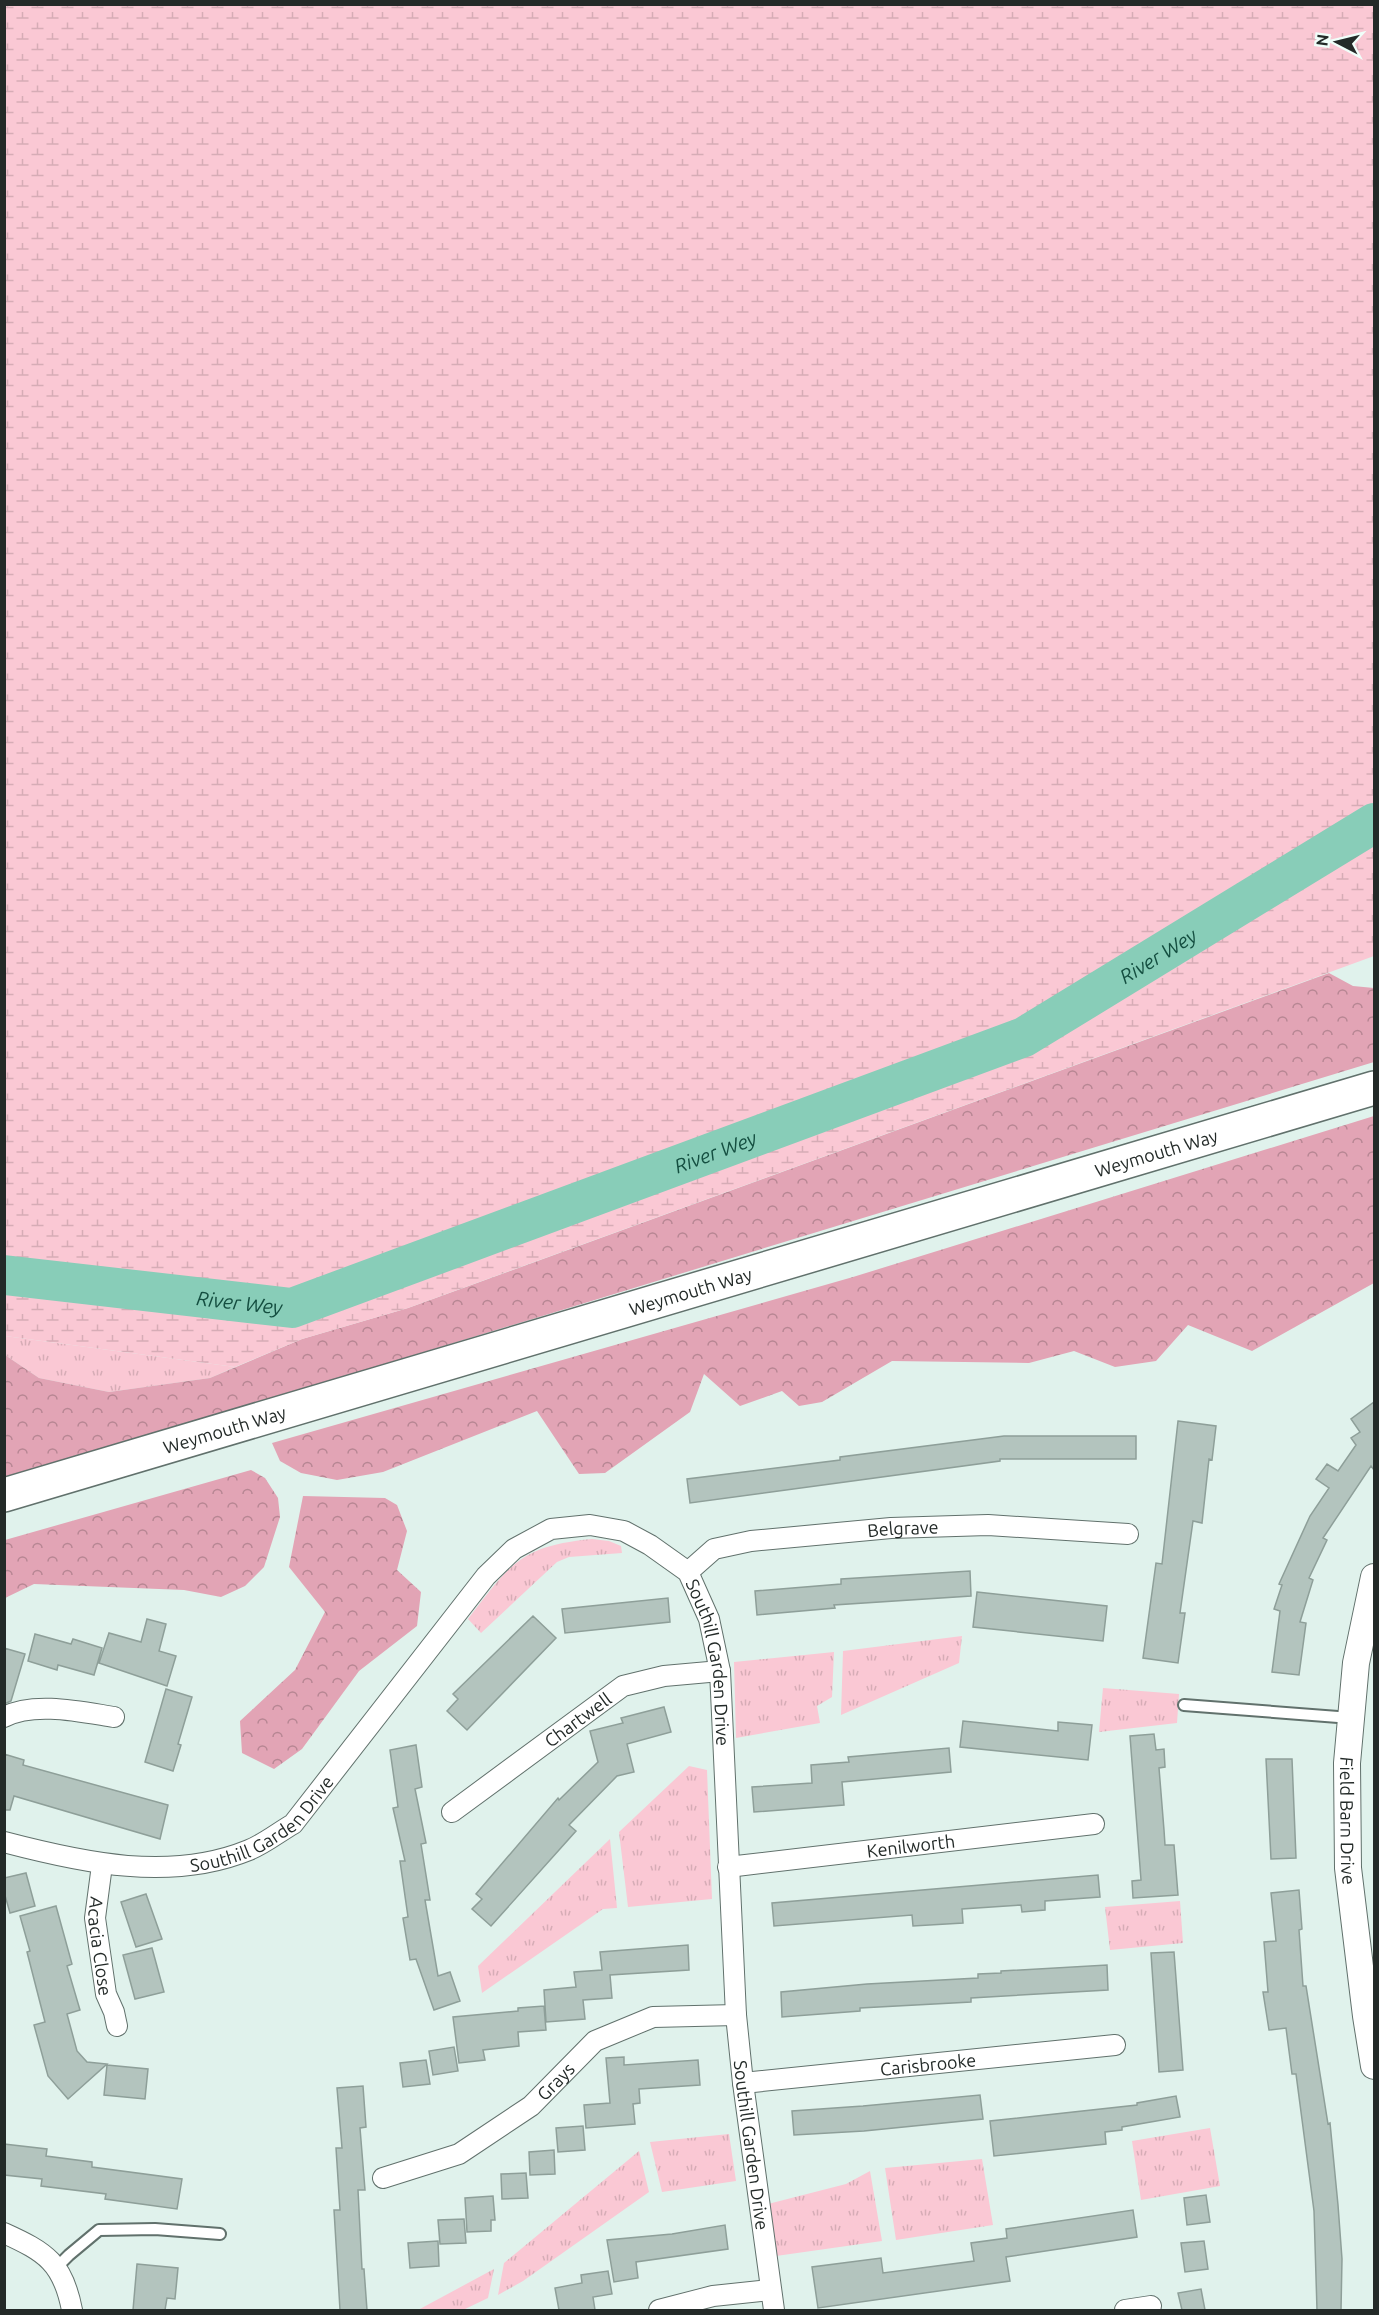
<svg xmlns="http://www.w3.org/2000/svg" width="1379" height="2315" viewBox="0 0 1379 2315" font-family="Ubuntu,sans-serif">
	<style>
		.grass { fill: url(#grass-tufts) }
		.forest { fill: url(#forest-crowns) }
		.wetland { fill: url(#wetland-marsh) }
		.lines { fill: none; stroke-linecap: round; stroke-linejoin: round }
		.river { stroke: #88cdb8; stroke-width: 40 }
		.building { fill: #b3c4be; stroke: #8e9f99; stroke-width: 1.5 }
		.service-casing { stroke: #61716c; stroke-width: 14 }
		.minor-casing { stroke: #61716c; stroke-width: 22 }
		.tertiary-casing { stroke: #61716c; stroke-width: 28 }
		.trunk-casing { stroke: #61716c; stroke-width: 36 }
		.service { stroke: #fff; stroke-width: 10 }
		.minor { stroke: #fff; stroke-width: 20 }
		.tertiary { stroke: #fff; stroke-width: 26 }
		.trunk { stroke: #fff; stroke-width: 33 }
		.labels { text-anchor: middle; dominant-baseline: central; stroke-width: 5; stroke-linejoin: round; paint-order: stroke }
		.street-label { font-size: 18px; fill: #232a28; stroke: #f0fffa }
		.water-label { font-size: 20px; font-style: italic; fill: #144e40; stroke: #f0fffa }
	</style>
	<defs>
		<pattern id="grass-tufts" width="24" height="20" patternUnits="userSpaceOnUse" patternTransform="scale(1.5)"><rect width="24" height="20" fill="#fac8d4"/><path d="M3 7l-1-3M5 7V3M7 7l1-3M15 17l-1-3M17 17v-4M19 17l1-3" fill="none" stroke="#d6acb6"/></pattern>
		<pattern id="forest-crowns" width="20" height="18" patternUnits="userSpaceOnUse" patternTransform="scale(1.5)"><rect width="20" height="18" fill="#e2a4b5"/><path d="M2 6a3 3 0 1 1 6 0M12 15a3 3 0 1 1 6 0" fill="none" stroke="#b78693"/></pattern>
		<pattern id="wetland-marsh" width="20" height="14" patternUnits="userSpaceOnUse" patternTransform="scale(1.5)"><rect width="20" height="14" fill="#fac8d4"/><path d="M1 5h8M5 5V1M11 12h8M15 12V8" fill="none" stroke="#d6acb6"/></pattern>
	</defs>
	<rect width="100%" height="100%" fill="#e0f2ec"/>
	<path class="grass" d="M5,1336L235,1367L210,1378L109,1392L39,1378L5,1355Z
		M592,1539L609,1541L621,1546L622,1553L569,1557L557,1562L481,1633L468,1619C510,1565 519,1546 592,1539Z
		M962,1636L959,1663L841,1715L843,1651Z
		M834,1652L832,1697L817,1706L820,1723L736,1738L734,1662Z
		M1103,1688L1179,1694L1177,1723L1099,1732Z
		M689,1766L707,1770L712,1899L628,1907L619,1832Z
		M610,1839L617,1908L603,1909L482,1993L478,1966Z
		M1180,1901L1183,1943L1110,1950L1105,1907Z
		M1210,2128L1220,2186L1141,2200L1132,2141Z
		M729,2134L736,2181L662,2192L650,2142Z
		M639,2151L649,2192L523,2281L498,2295L504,2263Z
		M982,2159L993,2225L896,2240L885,2168Z
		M870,2171L882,2241L776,2256L768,2204L846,2184Z
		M494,2269L488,2298L463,2310H418Z"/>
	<path class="forest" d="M1329,973L1353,986L1374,988V1062L5,1480V1355L39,1378L109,1392L210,1378L302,1339L408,1308Z
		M1374,1116V1283L1252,1351L1188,1325L1156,1361L1115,1367L1074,1351L1029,1363L892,1361L822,1402L799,1406L782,1391L740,1406L704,1374L690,1412L605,1473L579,1474L537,1411L383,1472L337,1480L301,1473L280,1461L272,1443L853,1277Z
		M251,1470L265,1478L278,1498L280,1517L264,1567L245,1586L221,1597L184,1590L34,1584L5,1598V1540Z
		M303,1496L385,1498L397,1505L407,1531L397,1570L421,1592L417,1626L359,1671L302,1749L274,1769L242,1753L240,1721L295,1670L325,1612L289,1567Z"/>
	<path class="wetland" d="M5,4L1374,5V956L408,1308L302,1339L235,1367L5,1336Z"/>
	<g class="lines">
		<path class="river" id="s1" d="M4,1275L292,1308L1024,1037L1374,823"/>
	</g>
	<path class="building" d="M1374,1402V1470L1371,1466L1323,1538L1327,1540L1309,1578L1313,1580L1300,1622L1306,1623L1299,1675L1272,1672L1280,1611L1274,1609L1282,1585L1279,1584L1310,1516L1329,1488L1316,1479L1327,1464L1338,1471L1356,1445L1351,1438L1360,1432L1351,1419Z
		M1178,1421L1216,1426L1212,1460L1209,1459L1202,1523L1193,1521L1180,1613H1185L1178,1663L1143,1658L1156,1563L1162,1564Z
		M1004,1436H1136V1459H1000V1461L690,1503L687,1479L840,1460V1457Z
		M970,1571L971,1596L834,1605L835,1608L757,1615L755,1591L841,1584V1579Z
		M977,1592L1107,1606L1103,1641L973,1627Z
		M668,1598L670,1622L565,1633L562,1609Z
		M533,1616L556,1638L467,1730L447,1711L458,1699L453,1694Z
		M147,1619L166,1624L159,1651L176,1656L167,1686L99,1663L109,1633L141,1642Z
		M35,1634L71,1644L73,1639L102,1648L94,1675L58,1665L57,1670L28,1661Z
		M4,1648L25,1654L11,1701L4,1704Z
		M166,1689L192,1697L178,1744L181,1745L173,1771L145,1762Z
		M664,1707L671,1732L627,1744L634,1772L617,1776L569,1825L576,1831L491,1926L472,1909L482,1899L476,1894L558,1798L559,1800L598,1762L590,1731L623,1723L621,1718Z
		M963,1721L1058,1731V1722L1092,1725L1088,1760L960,1747Z
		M1154,1734L1156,1750L1164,1749L1165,1767L1159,1768L1164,1830L1165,1845H1174L1178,1895L1133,1898L1132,1881L1141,1880L1130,1736Z
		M416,1745L422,1787L415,1789L426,1843L421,1844L430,1900H425L438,1976L450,1972L460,2001L434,2010L416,1959L410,1960L403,1918L408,1917L400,1861H405L393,1808L398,1807L390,1750Z
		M949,1748L951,1772L842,1782L844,1805L754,1812L752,1787L812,1783L811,1765L849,1762L848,1757Z
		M4,1754L24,1760L23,1765L168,1805L160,1839L14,1796L10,1810H4Z
		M1266,1759H1292L1296,1858L1271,1859Z
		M26,1873L35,1906L10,1913L4,1892V1878Z
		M1098,1875L1100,1897L1045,1901V1910L1022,1912L1021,1905L962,1909L963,1923L913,1926L912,1915L774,1926L772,1903Z
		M1299,1890L1302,1929L1299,1930L1303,1986H1306L1328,2124L1330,2123L1338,2205L1342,2259L1341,2310H1317L1314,2211L1296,2074H1292L1286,2028L1269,2030L1263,1992H1268L1264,1942L1276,1941L1271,1893Z
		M146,1894L162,1939L136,1947L121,1902Z
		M56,1906L72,1964L67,1966L80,2010L67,2014L77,2051L87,2062L107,2064L68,2099L48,2076L34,2025L45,2022L27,1952L30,1951L20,1916Z
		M688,1945L689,1970L610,1975L612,1998L583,2000L585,2019L546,2022L544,1990L576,1987L574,1972L602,1970L600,1952Z
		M152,1948L164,1992L135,1999L123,1955Z
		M1174,1952L1183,2070L1159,2072L1151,1953Z
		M1107,1965L1108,1990L971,1998V2002L860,2008V2011L782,2017L781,1992L867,1984L978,1978V1974L1001,1973V1971Z
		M544,2006L546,2030L518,2032L519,2046L483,2050L485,2060L459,2063L453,2017L518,2011V2008Z
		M454,2047L458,2071L433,2075L429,2051Z
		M624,2057V2065L698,2060L700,2085L639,2089L640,2103L633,2104L635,2124L586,2128L584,2105L610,2103L606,2058Z
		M426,2060L430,2084L403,2087L400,2063Z
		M107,2065L148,2069L145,2099L104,2095Z
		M363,2086L366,2127L360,2128L365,2190H358L362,2269H364L367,2310H340L334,2210H340L336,2148H342L337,2088Z
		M980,2095L983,2119L864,2131L794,2135L792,2111L863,2106Z
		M1176,2096L1180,2117L1122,2127V2130L1105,2132L1106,2144L994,2156L990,2121L1137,2105V2103Z
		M583,2126L585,2150L558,2152L556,2128Z
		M4,2144L47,2149L46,2156L92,2162V2167L182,2179L177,2209L105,2199L106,2194L41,2186L42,2179L4,2175Z
		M554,2150L555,2174L530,2175L529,2152Z
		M526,2173L528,2198L502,2199L501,2174Z
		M1206,2195L1210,2222L1187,2225L1184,2198Z
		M493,2196L495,2220H491V2231L467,2232L465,2198Z
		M1133,2210L1137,2237L1006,2257L1010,2281L818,2308L812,2267L881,2258L883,2273L974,2261L971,2243L1007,2238L1006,2229Z
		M464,2219L466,2243L440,2244L438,2220Z
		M725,2225L728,2249L636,2262L638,2278L614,2282L607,2240L672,2234Z
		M438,2241L439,2266L410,2268L408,2243Z
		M1204,2241L1208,2269L1185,2272L1181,2243Z
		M137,2264L178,2268L175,2299L167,2298L165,2310H133Z
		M608,2271L612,2294L593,2297L595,2310H559L555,2288L582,2283L581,2275Z
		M1201,2289L1205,2310H1182L1178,2293Z"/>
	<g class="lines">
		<defs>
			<path id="service" d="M1184,1705L1351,1718
				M56,2268L69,2255L99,2230L155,2229L220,2234"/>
			<g id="minor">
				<path id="s2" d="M688,1572L714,1549L751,1541L891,1528L988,1525L1128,1534"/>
				<path d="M4,1717C34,1701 82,1712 114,1717"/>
				<path id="s3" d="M452,1812L623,1686L664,1676L720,1671"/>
				<path id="s4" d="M4,1842C84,1863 171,1882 249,1850C264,1844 279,1832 293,1824L486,1576L514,1549L551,1529L590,1525L624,1531L650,1545L688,1572L709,1619L720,1671L736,2015L743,2083L774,2310"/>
				<path id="s5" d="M102,1865L95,1918L106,1994L114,2012L117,2026"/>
				<path id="s6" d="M728,1867L1094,1824"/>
				<path id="s7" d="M743,2083L1115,2045"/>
				<path id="s8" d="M383,2178L459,2154L531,2106L595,2041L653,2017L736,2015"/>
				<path d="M4,2233C46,2252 63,2263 72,2310"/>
				<path d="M659,2310L713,2296L770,2290"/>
				<path d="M1125,2310L1151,2306"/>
			</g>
			<g id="tertiary">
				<path id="s9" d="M1374,1577L1356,1663L1347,1763L1348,1868L1366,2016L1374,2066"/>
			</g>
			<g id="trunk">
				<path id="s10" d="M4,1495L1374,1088"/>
			</g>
		</defs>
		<use href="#service" class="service-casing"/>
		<use href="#minor" class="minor-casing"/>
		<use href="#tertiary" class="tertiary-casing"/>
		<use href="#trunk" class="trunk-casing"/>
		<use href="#service" class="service"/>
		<use href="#minor" class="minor"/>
		<use href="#tertiary" class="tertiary"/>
		<use href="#trunk" class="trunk"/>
	</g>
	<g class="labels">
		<g class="street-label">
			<text stroke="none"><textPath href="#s10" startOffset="1202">Weymouth Way</textPath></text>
			<text stroke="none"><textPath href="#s10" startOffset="716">Weymouth Way</textPath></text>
			<text stroke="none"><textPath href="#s10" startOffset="230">Weymouth Way</textPath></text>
			<text stroke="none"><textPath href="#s2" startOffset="225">Belgrave</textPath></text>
			<text stroke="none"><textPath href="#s4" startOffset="940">Southill Garden Drive</textPath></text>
			<text stroke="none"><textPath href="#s3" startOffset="156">Chartwell</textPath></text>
			<text stroke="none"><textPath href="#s4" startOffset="274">Southill Garden Drive</textPath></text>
			<text stroke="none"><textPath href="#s9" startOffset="246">Field Barn Drive</textPath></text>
			<text stroke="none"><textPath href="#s6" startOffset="184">Kenilworth</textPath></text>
			<text stroke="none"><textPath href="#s5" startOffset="82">Acacia Close</textPath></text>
			<text stroke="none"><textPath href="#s7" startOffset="186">Carisbrooke</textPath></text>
			<text stroke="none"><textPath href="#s8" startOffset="201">Grays</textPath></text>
			<text stroke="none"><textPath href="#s4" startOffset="1426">Southill Garden Drive</textPath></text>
		</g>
		<g class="water-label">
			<text stroke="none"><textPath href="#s1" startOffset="1227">River Wey</textPath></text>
			<text stroke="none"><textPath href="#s1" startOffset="741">River Wey</textPath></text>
			<text stroke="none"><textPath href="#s1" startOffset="237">River Wey</textPath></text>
		</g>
	</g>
	<rect width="1379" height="2315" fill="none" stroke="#232a28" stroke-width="12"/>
	<g transform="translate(1337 42) rotate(277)" stroke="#f0fffa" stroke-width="4.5" paint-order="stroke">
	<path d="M0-4.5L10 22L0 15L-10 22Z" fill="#232a28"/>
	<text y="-9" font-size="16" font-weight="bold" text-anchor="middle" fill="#232a28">N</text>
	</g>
</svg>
